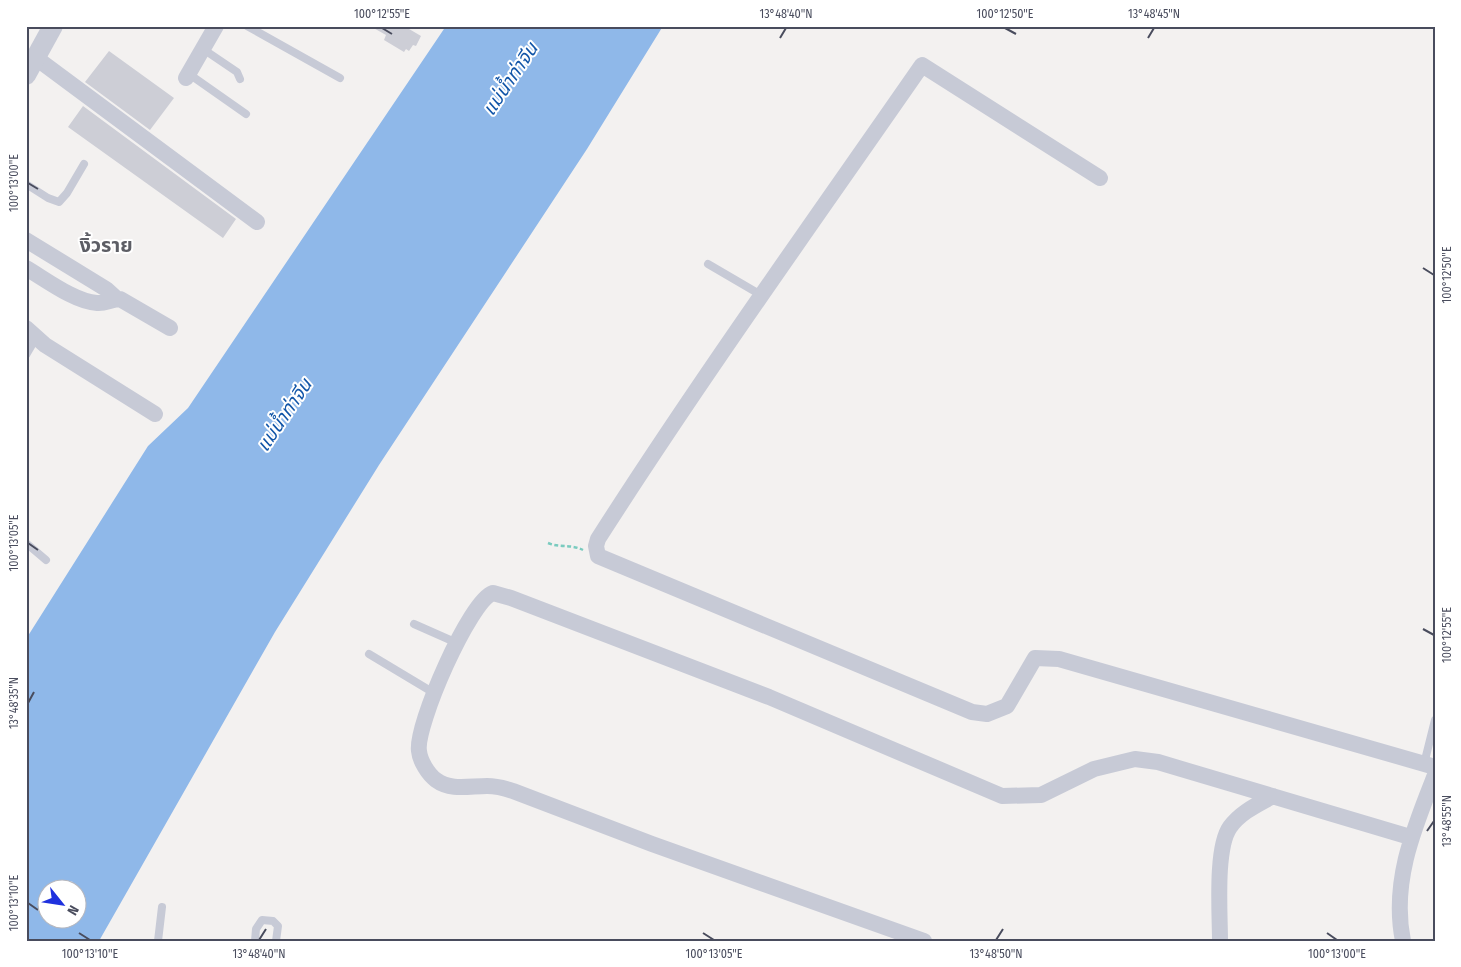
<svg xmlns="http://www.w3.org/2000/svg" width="1461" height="967" viewBox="0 0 1461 967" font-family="'Fira Sans Condensed','Noto Sans Thai',sans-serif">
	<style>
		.water { fill: #8fb8e9; fill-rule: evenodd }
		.building { fill: #cdced6 }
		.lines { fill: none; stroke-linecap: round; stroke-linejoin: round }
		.path { stroke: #7acbbf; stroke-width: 2.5; stroke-dasharray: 4 2.5; stroke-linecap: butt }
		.service { stroke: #c7cad6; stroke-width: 8 }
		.minor { stroke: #c7cad6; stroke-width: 16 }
		.tertiary { stroke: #c7cad6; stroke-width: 20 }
		.ticks { fill: none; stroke: #494c5d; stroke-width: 2 }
		.labels { text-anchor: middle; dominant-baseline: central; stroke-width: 4; stroke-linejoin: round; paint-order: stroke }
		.water-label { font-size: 19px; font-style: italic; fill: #1155a8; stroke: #fff }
		.quarter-label { font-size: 20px; font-weight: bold; fill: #5d5e65; stroke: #fff }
		.neatline { fill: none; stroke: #494c5d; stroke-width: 2 }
		.ticks-label { font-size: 12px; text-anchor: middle; fill: #494c5d }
	</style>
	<rect width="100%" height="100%" fill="#f3f1f0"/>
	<path class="water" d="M446,26H663L587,149L379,465L275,632L99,941H26V639L148,446L188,408ZM48,890H78V920H48Z"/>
	<path class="building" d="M370,26H404L421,36L416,46L413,45L409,51L406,49L404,52L384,40L386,35Z
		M109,51L174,98L150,130L85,82Z
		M83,106L236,219L223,238L68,127Z"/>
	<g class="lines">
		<path class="path" d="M548,543C560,548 571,544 583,550"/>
		<path class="service" d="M247,26L340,78
			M203,49L237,72L240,79
			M189,74L246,114
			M26,184L48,198L59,202L67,193L84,164
			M708,264L761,295
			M26,355L36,338
			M26,543L46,560
			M414,624L457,643
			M369,654L434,693
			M1424,764L1435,720
			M158,941L162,907
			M255,941L256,929L262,920L273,921L278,926L276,941"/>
		<path class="minor" d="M36,58L257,222
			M186,78L216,26
			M1100,178L922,65C813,222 701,378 598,539L596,546L598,556L972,712L987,714L1007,706L1035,658L1059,659L1435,767
			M26,240L106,289L117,299
			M26,268C45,279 75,302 97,303C105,304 112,299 120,299L170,328
			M26,328L45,345L155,414
			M924,941L652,844L513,791C504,788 496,786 487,786C469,786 451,791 436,780C428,774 420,761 419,751C415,726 470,600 493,593L511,598L769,697L1002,796L1041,795L1094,769L1135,759L1158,762L1410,837
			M1220,941C1220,914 1215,848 1230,827C1241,812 1257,805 1273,796
			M1403,941C1391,882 1414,828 1435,775"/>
		<path class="tertiary" d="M26,75L53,26"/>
	</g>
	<path class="ticks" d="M382,28L392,34M1005,28L1016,34M780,38L786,28M1148,38L1154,28M28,183L38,189M1423,268L1434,275M28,543L38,550M1423,629L1434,635M28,703L34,692M1427,831L1434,821M28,903L38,910M79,933L90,940M703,933L714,940M1327,933L1337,940M259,940L266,929M996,940L1003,929"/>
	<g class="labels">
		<g class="water-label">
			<text transform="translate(510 79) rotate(-56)">แม่น้ำท่าจีน</text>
			<text transform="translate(284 415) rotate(-56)">แม่น้ำท่าจีน</text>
		</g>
		<g class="quarter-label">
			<text x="106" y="245">งิ้วราย</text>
		</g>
	</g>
	<rect width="1461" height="967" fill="none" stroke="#ffffff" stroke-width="55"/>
	<g transform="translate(62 904) rotate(120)"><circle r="24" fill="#ffffff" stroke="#b6b7be"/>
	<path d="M0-4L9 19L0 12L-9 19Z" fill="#1f31de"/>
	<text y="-8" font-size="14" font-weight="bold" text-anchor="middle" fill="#494c5d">N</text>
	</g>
	<rect x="28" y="28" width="1406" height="912" class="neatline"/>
	<g class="ticks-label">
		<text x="382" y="18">100°12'55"E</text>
		<text x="786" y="18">13°48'40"N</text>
		<text x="1005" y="18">100°12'50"E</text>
		<text x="1154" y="18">13°48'45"N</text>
		<text transform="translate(14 183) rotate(-90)" y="4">100°13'00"E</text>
		<text transform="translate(1447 275) rotate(-90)" y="4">100°12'50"E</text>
		<text transform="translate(14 543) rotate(-90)" y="4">100°13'05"E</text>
		<text transform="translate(1447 635) rotate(-90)" y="4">100°12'55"E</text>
		<text transform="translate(14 703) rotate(-90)" y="4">13°48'35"N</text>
		<text transform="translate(1447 821) rotate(-90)" y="4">13°48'55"N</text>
		<text transform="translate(14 903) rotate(-90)" y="4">100°13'10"E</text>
		<text x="90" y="958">100°13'10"E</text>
		<text x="259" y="958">13°48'40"N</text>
		<text x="714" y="958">100°13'05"E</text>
		<text x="996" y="958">13°48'50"N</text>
		<text x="1337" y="958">100°13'00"E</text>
	</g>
</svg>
